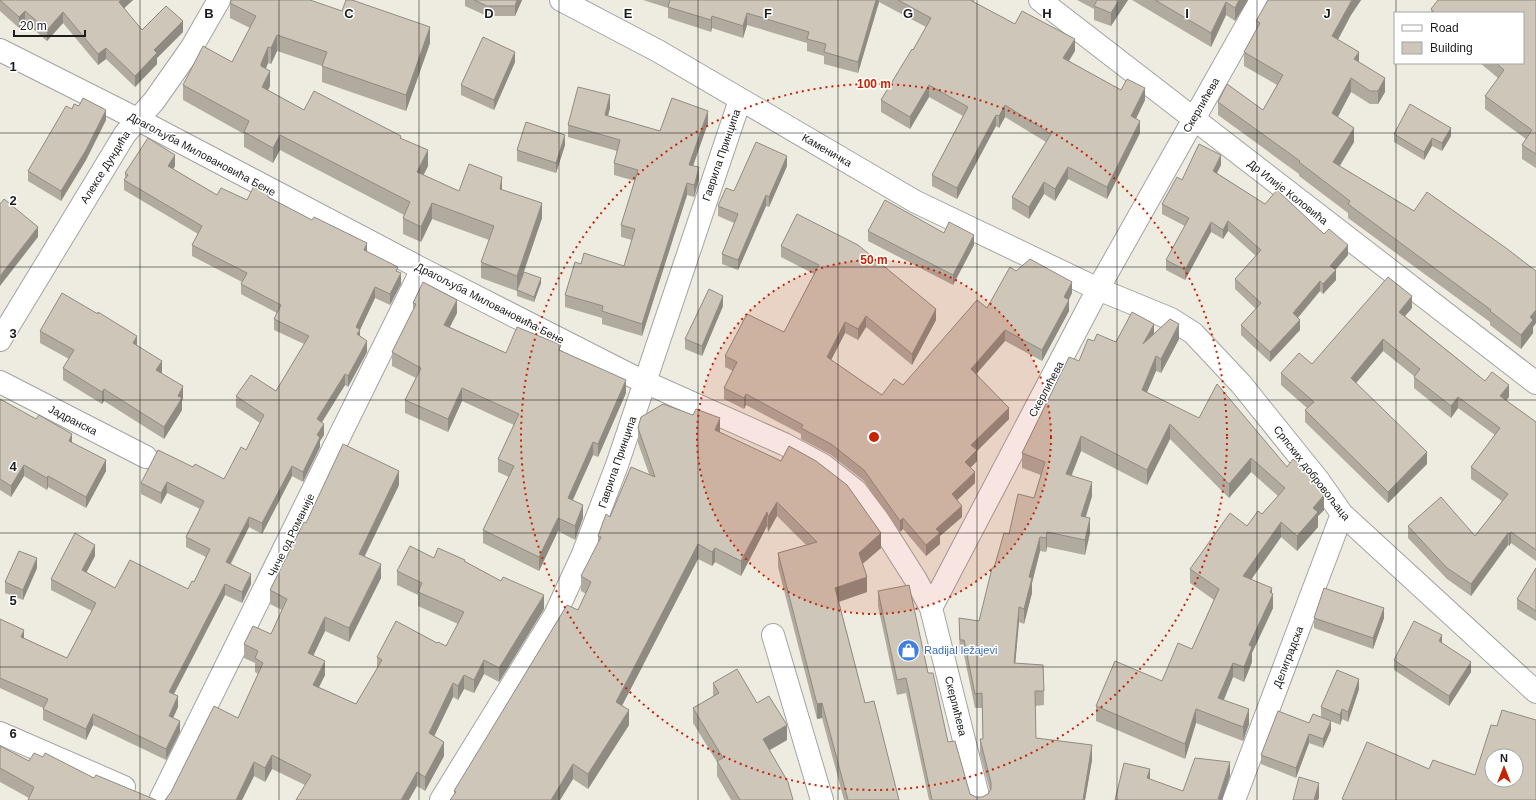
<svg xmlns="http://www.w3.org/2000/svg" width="1536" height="800" viewBox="0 0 1536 800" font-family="Arial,sans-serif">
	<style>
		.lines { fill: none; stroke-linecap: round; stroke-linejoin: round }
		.minor-casing { stroke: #a3a3a3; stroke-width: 24 }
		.minor { stroke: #fff; stroke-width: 22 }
		.wall { fill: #b1aa9f }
		.shaded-wall { fill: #908b82 }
		.building { fill: #cec6b9; stroke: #908b82; fill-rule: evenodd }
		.grid { fill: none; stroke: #1c1c1c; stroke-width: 1; stroke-opacity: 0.55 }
		.ring { fill: none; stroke: #c82300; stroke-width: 2; stroke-dasharray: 2 4 }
		.labels { text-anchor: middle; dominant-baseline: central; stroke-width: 3; stroke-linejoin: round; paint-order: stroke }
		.street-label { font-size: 11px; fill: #1c1c1c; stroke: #fff }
		.shop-label { font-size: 11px; fill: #366cbe; stroke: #fff; text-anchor: start }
		.grid-label { font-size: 13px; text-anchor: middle; font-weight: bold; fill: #1c1c1c; stroke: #fff; stroke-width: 3; stroke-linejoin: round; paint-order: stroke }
		.centre { fill: #c82300; stroke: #fff; stroke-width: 2 }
		.ring-label { font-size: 12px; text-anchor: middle; font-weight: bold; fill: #c82300; stroke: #fff; stroke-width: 3; stroke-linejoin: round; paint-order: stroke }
	</style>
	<rect width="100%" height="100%" fill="#eeece0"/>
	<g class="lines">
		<defs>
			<path id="minor" d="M561,0L658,51L916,202L1098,289L1171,319L1193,333L1241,384L1319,481L1342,514L1536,692
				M1040,0L1536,383
				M0,50L137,119L422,269L636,378L784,444L823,465L856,491L878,520L916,580L931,608
				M0,340L125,134L154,101L192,47L219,0
				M0,382L146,457
				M773,635L822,800
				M0,733L124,787
				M160,800L422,269
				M441,800L555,615L583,554L617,465L740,100
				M979,800L931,608L1098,289L1261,0
				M1234,800L1342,514"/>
		</defs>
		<use href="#minor" class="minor-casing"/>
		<use href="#minor" class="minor"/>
	</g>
	<path class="wall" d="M0,0H133L124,8L142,30L183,32L157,58V64L135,87L106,59L98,65L63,23L47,41L25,22L19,28L0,11Z
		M465,0H522L515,16H487L465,6Z
		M643,0H975L974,2L1015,24L1075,51L1069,61L1121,90L1145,100L1136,119L1140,133L1107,199L1068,179L1055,201L1044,194L1029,219L1012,209V197L1046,142L1005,117L999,128L996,126L957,199L932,186V175L963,116L929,97L910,129L881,112V100L913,50L926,27L879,2L858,73L824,64V56L807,51V43L747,25L743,38L712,28L711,32L668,18V8Z
		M1077,0H1128L1111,26L1094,20V9Z
		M1132,0H1248L1235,21L1226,15L1211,47Z
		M1268,0H1361L1351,15L1338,40L1385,92L1378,104H1370L1351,92L1338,117L1354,142L1340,166L1414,211L1536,271V323L1533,327V333L1521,349L1490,325V322L1348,218V213L1299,176V174L1218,115V102L1263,110L1277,85L1244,66V52L1256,30V21Z
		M1536,0V168L1522,159V145L1526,139L1485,109V96L1498,78L1480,63H1523V13H1431V9Z
		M230,3L430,43L406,111L322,82V66L277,51L271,64L268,63L266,69L270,86L268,90L304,110L401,138L428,166L423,175L459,191L502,189L542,218L524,272L541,283L534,302L517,296V291L481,278V262L489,240L432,219L421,242L403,234V218L404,215L280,150L273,163L244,147V134L183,100V85L232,62L250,28L230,18Z
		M515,62L494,110L461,95V85Z
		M79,106L106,120L86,160L61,201L28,181V171L72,109Z
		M610,108L608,116L660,131L708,123L693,166L699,179L695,195L694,197L687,195L642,336L602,324V318L565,307V295L581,264L624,266L632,240L621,237V225L635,181L614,175V163L617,151L568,137V125Z
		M1394,134L1451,136L1442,151L1432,146L1424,160L1394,142Z
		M565,145L556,173L517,161V150Z
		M1221,165L1217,173L1265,204L1324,234L1348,255L1335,270L1336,280L1323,294L1320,291L1298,318L1300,330L1270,362L1241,335V325L1256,309L1235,289V279L1256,256L1228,231L1223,239L1211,232L1185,280L1166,270V260L1185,226L1162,214V204L1182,180Z
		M175,166L173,169L217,195L247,200L268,197L367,251L398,271L401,284L390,305L375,298L360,330V336L367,352L348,387L345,385L322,422L324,435L320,441V447L303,482L292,476L262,534L249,527L231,564L251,584L242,603L225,595L174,694L178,707L173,718L180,732L166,760L93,725L86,740L43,720V708L0,688V619L24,638L67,658L92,611L51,590V579L95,556L86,572L115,588L188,589L194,582L206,557L186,547V537L200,509L167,493L161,504L141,494V483L193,467L224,479L246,450L260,423L236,407V396L276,391L304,344L274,330V319L277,313L241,294V284L242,282L192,256V245L198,234L124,190V180L125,178V173Z
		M787,166L769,207L766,206L738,270L722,264V254L734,223L718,216V206L734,191Z
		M868,231L944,233L974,245L953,285L868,241Z
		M781,246L936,320L912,365L866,327L858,340L845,333L831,360L882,395L903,385L987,308L1016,271L1072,293L1069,300V311L1042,361L1005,341L976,374L1009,419L977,451V461L970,468L975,483L957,500L962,517L940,536V544L926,556L903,529L900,532L864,481L831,455L801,439V434L746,405L744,409L724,399V388L733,371L725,367V356L784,332L814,274L781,257Z
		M413,303L457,313L450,327L506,353L561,350L626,393L598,457L593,455L572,500L583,518L575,540L558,531L539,571L483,543V530L509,477L498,472V459L514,425L462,401L448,432L405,413V400L416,378L392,366V352L413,311Z
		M723,306L702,356L685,349V339Z
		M1412,308L1405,316L1485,381L1509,397L1506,400L1536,422V561L1511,543L1509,546L1508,545L1471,596L1447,579L1408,538V526L1475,536L1502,501L1471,479V467L1495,435L1458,408L1451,418L1414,388V376L1383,351L1356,383L1427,464L1388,503L1305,422V410L1307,408L1281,385V373L1312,364Z
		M40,331L137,345L183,398L182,401V410L164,439L104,401L102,404L63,380V368L69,359L40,343Z
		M1154,334L1179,339L1161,373L1156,371L1147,392L1287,467L1324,510L1318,516V527L1297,551L1281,537L1251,580L1272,593L1273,608L1252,653V662L1244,682L1233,677L1224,700L1249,724L1243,741L1196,723L1185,759L1096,721V706L1162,681L1192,649L1214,600L1190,583V569L1262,514L1278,496L1251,472L1229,498L1170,439L1147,485L1081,451L1072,475L1092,496L1086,517L1090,533L1085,555L1047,547L1046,552L1040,551L1032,583V593L1024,624L1019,622L1015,663L1044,691V705L1035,706L1036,738L1092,760L1085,800H929L906,693L897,695L878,606V591L928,673L948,742L970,794L976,797H982L988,794L990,791L980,754V739H983L982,708H975L964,655H960L959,632V618L979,621L994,568L1009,534L1034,498L1041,475L1022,468V453L1079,361L1094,341L1116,342Z
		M0,399L72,443L106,471L86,508L48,487L47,490L24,476L11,497L0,490Z
		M638,428L720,432L881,548L862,564L867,592L839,602L865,703L899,800H844L822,718L817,719L778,567V553L806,545L777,516L768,532L767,526L741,576L715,562L712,566L698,559L622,706L629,725L588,789L573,779L560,800H450L454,794V791L578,610L586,594L581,591V576L598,544V536L610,517L649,474L638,443Z
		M399,485L365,556L381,578L349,642L325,631L313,655L325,675L319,687L356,704L377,669V657L437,643L446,646L458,624L418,606V595L397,585V571L434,558L465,562L544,609L499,682L484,674L474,693L464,689L458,700L453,697L434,736L444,756L425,791L417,786L305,785L272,769L265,782L254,776L242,800H165L238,718L258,674L255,672V663L244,658V644L271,634L282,610L270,604V590L306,523Z
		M37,568L23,600L5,593V582Z
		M1536,568V621L1517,609V599Z
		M1314,618H1384L1373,649L1314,628Z
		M1442,643L1471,672L1449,706L1394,670V660Z
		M713,683L757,703L787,740L769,750L793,800H731L717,776V762L693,723V708L713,696Z
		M1359,689L1348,722L1342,719L1340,725L1321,717V707Z
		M1309,723L1331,730L1323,748L1309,743L1296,778L1261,764V755Z
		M0,746L29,761L43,757L94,778L156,800L29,798L0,782Z"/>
	<path class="shaded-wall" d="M121,0H133L119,13V2Z
		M517,0H522L515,16V6Z
		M876,0H879V2L858,73V62Z
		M1119,0H1128L1111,26V13Z
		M1239,0H1248L1235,21V8Z
		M1352,0H1361L1351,15L1332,50V36Z
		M1226,2V15L1211,47V33Z
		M25,11V22L19,28V17Z
		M63,12V23L47,41V30Z
		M747,13V25L743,38V26Z
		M712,16V28L711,32V20Z
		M183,21V32L157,58V64L135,87V76L154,50Z
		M430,27V43L406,111V95Z
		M277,35V51L271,64V48Z
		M1075,39V51L1063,70V58Z
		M268,47V63L261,79V64Z
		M106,48V59L98,65V54Z
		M515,52V62L494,110V100Z
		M1359,52V65L1354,59Z
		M270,71V86L262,102V87Z
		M1351,78V92L1332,127V113Z
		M1385,78V92L1378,104V91Z
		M929,85V97L910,129V117Z
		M1145,88V100L1131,128V116Z
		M610,95V108L605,127V115Z
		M1005,105V117L999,128V116Z
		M106,110V120L86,160L61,201V191Z
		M708,111V123L689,177V165Z
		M996,115V126L957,199V188Z
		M1140,121V133L1107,199V187Z
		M1354,128V142L1333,176V162Z
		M1451,128V136L1442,151V143Z
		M280,135V150L273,163V148Z
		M565,135V145L556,173V163Z
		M1432,138V146L1424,160V152Z
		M428,150V166L417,188V172Z
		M175,155V166L168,177V166Z
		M1221,155V165L1213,181V171Z
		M787,156V166L769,207V197Z
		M699,167V179L694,197V185Z
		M1068,167V179L1055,201V189Z
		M502,177V192L500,189Z
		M1044,182V194L1029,219V207Z
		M687,183V195L642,336V324Z
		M766,195V206L738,270V260Z
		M432,203V219L421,242V227Z
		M542,203V218L517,291V276Z
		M1228,221V231L1223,239V230Z
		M1211,222V232L1185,280V270Z
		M38,227V237L0,286V276Z
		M974,235V245L953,285V275Z
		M367,243V254L364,250Z
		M1348,245V255L1330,276V266Z
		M1336,270V280L1323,294V284Z
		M401,273V284L390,305V294Z
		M541,278V283L534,302V297Z
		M1320,281V291L1293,323V313Z
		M1072,282V293L1064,308V297Z
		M375,287V298L356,338V327Z
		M723,296V306L702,356V346Z
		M1412,296V308L1399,323V312Z
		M457,300V313L444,338V325Z
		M1069,300V311L1042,361V350Z
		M936,309V320L912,365V354Z
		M1536,310V323L1533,327V333L1521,349V335L1530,317Z
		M866,316V327L858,340V329Z
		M1300,320V330L1270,362V352Z
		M845,322V333L827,368V357Z
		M1154,324V338L1143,344Z
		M1179,324V339L1161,373V359Z
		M360,330V341L357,334Z
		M1005,330V341L971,380V369Z
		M137,336V348L133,343Z
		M1383,339V351L1351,389V378Z
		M367,341V352L348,387V376Z
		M1156,356V371L1142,404V390Z
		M162,361V373L156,382V370Z
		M345,374V385L317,430V419Z
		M626,380V393L598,457V444Z
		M1509,385V397L1500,407V396Z
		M183,386V398L182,401V410L164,439V427L178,396Z
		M462,388V401L448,432V419Z
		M104,389V401L102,404V392Z
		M746,394V405L744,409V398Z
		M1458,397V408L1451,418V406Z
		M1009,408V419L977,451V461L965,473V462L971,445Z
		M720,418V433L715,430Z
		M324,424V435L320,441V447L303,482V472L317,435Z
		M1170,424V439L1147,485V470Z
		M72,434V446L69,441Z
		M1081,436V451L1066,488V474Z
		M593,442V455L568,511V498Z
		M1427,452V464L1388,503V492Z
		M1251,458V472L1229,498V484Z
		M106,460V471L86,508V497Z
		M24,465V476L11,497V486Z
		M292,466V476L262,534V523Z
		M399,471V485L359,567V554Z
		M975,472V483L952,505V494Z
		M48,476V487L47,490V478Z
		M167,482V493L161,504V493Z
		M1092,482V496L1081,531V516Z
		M1324,495V510L1318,516V527L1297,551V536L1313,508Z
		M777,502V516L768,532V517Z
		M583,505V518L575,540V526Z
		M962,506V517L940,536V544L926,556V545L936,529Z
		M767,512V526L741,576V561Z
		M249,517V527L226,572V562Z
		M558,518V531L539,571V557Z
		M903,518V529L900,532V521Z
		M1090,518V533L1085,555V540Z
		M1281,522V537L1243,591V576Z
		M1047,532V547L1046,552V538Z
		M1511,532V543L1509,546V534Z
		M881,533V548L859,567V553Z
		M1508,533V545L1471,596V584Z
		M1040,537V551L1032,583V593L1024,624V609L1029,577Z
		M698,544V559L616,717V702Z
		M95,545V556L82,581V570Z
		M715,548V562L712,566V552Z
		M37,558V568L23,600V590Z
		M381,564V578L349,642V628Z
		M251,574V584L242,603V592Z
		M867,577V592L835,603V588Z
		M225,584V595L169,703V692Z
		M1272,588V597L1273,594V608L1252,653V662L1244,682V667L1249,645Z
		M544,595V609L499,682V668Z
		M1019,607V622L1014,678V663Z
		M1384,608V618L1373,649V638Z
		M325,617V631L308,667V653Z
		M24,630V641L21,637Z
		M1442,635V646L1439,641Z
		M484,660V674L474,693V680Z
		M325,661V675L313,699V685Z
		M1471,662V672L1449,706V696Z
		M1233,663V677L1218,713V698Z
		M464,675V689L458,700V686Z
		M1359,679V689L1348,722V712Z
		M453,683V697L429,747V733Z
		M178,696V707L169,727V716Z
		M822,703V718L817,719V704Z
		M1196,709V723L1185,759V744Z
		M1249,709V724L1243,741V727Z
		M1342,709V719L1340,725V715Z
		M629,710V725L588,789V774Z
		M93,714V725L86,740V729Z
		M180,721V732L166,760V749Z
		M1331,721V730L1323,748V739Z
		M787,725V740L763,754V739Z
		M1309,734V743L1296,778V768Z
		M444,742V756L425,791V777Z
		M1092,745V760L1085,800H1083Z
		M272,755V769L265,782V768Z
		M254,762V776L242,800H236Z
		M1230,762V776L1222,800H1218Z
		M573,764V779L560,800H551Z
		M1150,769V784L1147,778Z
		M417,772V786L409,800H401Z
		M1319,783V798L1318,800H1314Z"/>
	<path class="building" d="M0,0H121L119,2L142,30L166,6L183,21L154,50L157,53L135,76L106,48L98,54L63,12L47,30L25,11L19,17Z
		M232,0H310L342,11L346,0H352L430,27L406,95L322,66L327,52L277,35L271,48L268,47L261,64V66L270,71L262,87L304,110L314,91L401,136L400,138L428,150L417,172L459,191L469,164L502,177L500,189L542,203L517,276L481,262L494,226L432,203L421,227L403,218L410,202L280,135L273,148L244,132L249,121L183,85L203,46L232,62L256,16L230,3Z
		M474,0H517L515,6H487Z
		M670,0H876L858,62L824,52L826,44L807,39L809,32L747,13L743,26L712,16L711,20L668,7Z
		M898,0H970L1015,24L1022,11L1075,39L1063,58L1121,90L1127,79L1145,88L1131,116L1140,121L1107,187L1068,167L1055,189L1044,182L1029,207L1012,197L1051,134L1005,105L999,116L996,115L957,188L932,175L968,107L929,85L910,117L881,100L912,49L913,50L931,18Z
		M1097,0H1119L1111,13L1094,6Z
		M1155,0H1239L1235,8L1226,2L1211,33Z
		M1268,0H1352L1332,36L1359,52L1354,59L1385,78L1378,91H1370L1351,78L1332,113L1354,128L1333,162L1414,211L1427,192L1506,248L1536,271V310L1530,317L1533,320L1521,335L1490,311L1491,310L1348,204L1350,201L1299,162L1300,161L1218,102L1227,84L1263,110L1283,75L1244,52L1260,23L1256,21Z
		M1438,0H1536V154L1522,145L1532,130L1485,96L1504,70L1496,63H1523V13H1435L1431,9Z
		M483,37L515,52L494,100L461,85Z
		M578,87L610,95L605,115L660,131L672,98L708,111L689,165L699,167L695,183L694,185L687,183L642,324L602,311L603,306L565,295L575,262L581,264L584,253L624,266L635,229L621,225L638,170L614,163L620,140L568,125Z
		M83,98L106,110L86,150L61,191L28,171L66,106L72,109L74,104L79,106Z
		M1410,104L1451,128L1442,143L1432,138L1424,152L1394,134Z
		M526,122L565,135L556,163L517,150Z
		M148,138L175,155L168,166L217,195L221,188L247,200L255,184L268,192V197L312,220L314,217L367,243L364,250L398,267L396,271L401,273L390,294L375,287L356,327L360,330L357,334L367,341L348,376L345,374L317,419L324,424L317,435L320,437L303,472L292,466L262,523L249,517L226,562L251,574L242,592L225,584L169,692L178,696L169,716L180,721L166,749L93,714L86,729L43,709L48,699L0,678V619L24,630L21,637L67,658L96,603L51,579L75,533L95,545L82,570L115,588L130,560L188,589L192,581L194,582L210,549L186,537L204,501L167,482L161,493L141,483L158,450L193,467L195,464L224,479L241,447L246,450L264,415L236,396L251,375L276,391L309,336L274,319L281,305L241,284L247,273L192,245L202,226L124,180L128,175L125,173Z
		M756,142L787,156L769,197L766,195L738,260L722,254L738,214L718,206L726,188L734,191Z
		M1199,144L1221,155L1213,171L1265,204L1277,190L1324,234L1329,229L1348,245L1330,266L1336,270L1323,284L1320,281L1293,313L1300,320L1270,352L1241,325L1261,303L1235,279L1261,250L1228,221L1223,230L1211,222L1185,270L1166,260L1189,218L1162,204L1177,177L1182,180Z
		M4,199L38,227L0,276V204Z
		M885,200L944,233L949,222L974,235L953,275L868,231Z
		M797,214L858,245L936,309L912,354L866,316L858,329L845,322L827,357L882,395L894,379L903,385L977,300L987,308L1010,267L1016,271L1030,259L1072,282L1064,297L1069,300L1042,350L1005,330L971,369L1009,408L971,445L977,450L965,462L975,472L952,494L962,506L936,529L940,533L926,545L903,518L900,521L864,470L831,444L801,428L803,425L746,394L744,398L724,388L737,362L725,356L747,314L784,332L819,265L781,246Z
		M524,272L541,278L534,297L517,290Z
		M1388,277L1412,296L1399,312L1485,381L1492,372L1509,385L1500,396L1536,422V550L1511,532L1509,534L1508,533L1471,584L1447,568L1408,526L1441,497L1475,536L1508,494L1471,467L1500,428L1458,397L1451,406L1414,377L1420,369L1383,339L1351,378L1427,452L1388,492L1305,410L1314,402L1281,373L1299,353L1312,364Z
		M423,282L457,300L444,325L506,353L517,327L561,345L559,350L626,380L598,444L593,442L568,498L583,505L575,526L558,518L539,557L483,530L514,466L498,459L519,414L462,388L448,419L405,400L421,368L392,352L416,304L413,303Z
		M709,289L723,296L702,346L685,339Z
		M62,293L98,314V312L137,336L133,343L162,361L156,370L183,386L178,396L182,398L164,427L104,389L102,392L63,368L74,350L40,331Z
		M1132,312L1154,324L1143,344L1170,319L1179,324L1161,359L1156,356L1142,390L1199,418L1217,384L1287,467L1293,459L1306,470L1324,495L1313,508L1318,512L1297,536L1281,522L1243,576L1272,588L1270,592L1273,594L1249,645L1252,647L1244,667L1233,663L1218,698L1249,709L1243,727L1196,709L1185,744L1096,706L1115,661L1162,681L1178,643L1192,649L1219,589L1190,569L1230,513L1247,526L1258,511L1262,514L1285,488L1251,458L1229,484L1170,424L1147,470L1081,436L1066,474L1092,482L1081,516L1090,518L1085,540L1047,532L1046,538L1040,537L1029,577L1032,578L1024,609L1019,607L1014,663L1043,665L1044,691H1035L1036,738L1092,745L1083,800H932L906,678L897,680L878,591L909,585L928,673H933L948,742L955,741L970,794L976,797H982L988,794L991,789V783L980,739H983L982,693L975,694L964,640H960L959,618L979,621L992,568H994L1004,533L1009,534L1018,494L1034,498L1045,462L1022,453L1069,357L1079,361L1088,339L1094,341L1097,334L1116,342Z
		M0,399L36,419L39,415L72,434L69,441L106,460L86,497L48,476L47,478L24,465L11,486L0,479Z
		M663,404L693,415L696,409L720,418L715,430L781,461L789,446L816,461L847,485L881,533L859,553L867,577L835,588L865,703L874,701L899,800H848L822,703L817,704L778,553L817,542L777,502L768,517L767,512L741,561L715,548L712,552L698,544L616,702L629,710L588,774L573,764L551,800H450L456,792L454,791L567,605L578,610L591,582L581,576L601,537L598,536L606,514L610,517L631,467L655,477L638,428L641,417Z
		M343,444L399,471L359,554L381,564L349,628L325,617L308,653L325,661L313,685L356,704L382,660L377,657L396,621L437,643L438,642L446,646L464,612L418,592L422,583L397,571L410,546L434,558L438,548L465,560L464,561L501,581L503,577L544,595L499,668L484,660L474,680L464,675L458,686L453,683L429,733L444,742L425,777L417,772L401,800H296L311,775L272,755L265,768L254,762L236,800H165L171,792L214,706L238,718L263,663L255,658L258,651L244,644L253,626L271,634L287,599L270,590L304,522L306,523Z
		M19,551L37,558L23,590L5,582Z
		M1536,568V611L1517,599Z
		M1324,588L1384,608L1373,638L1314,618Z
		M1414,621L1442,635L1439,641L1471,662L1449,696L1394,660Z
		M737,669L757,703L769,696L787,725L763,739L788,782L793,800H740L717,761L723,758L693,708L719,693L713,683Z
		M1337,670L1359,679L1348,712L1342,709L1340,715L1321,707Z
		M1502,710L1536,720V800H1345L1342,799L1367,742L1429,769L1433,760L1475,775L1491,725L1497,726ZM1492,756H1516V780H1492Z
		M1278,711L1309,723L1313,714L1331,721L1323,739L1309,734L1296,768L1261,755Z
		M0,746L29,761L34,753L43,757L45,753L94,778L96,775L156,800H28L34,787L0,768Z
		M1195,758L1230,762L1218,799L1222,800H1115L1124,763L1150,769L1147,778L1183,791Z
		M1299,777L1319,783L1314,800H1293Z"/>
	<path class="grid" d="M140,0V800M279,0V800M419,0V800M559,0V800M698,0V800M838,0V800M977,0V800M1117,0V800M1257,0V800M1396,0V13M1396,63V800M0,133H1536M0,267H1536M0,400H1536M0,533H1536M0,667H1536"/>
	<circle cx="874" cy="437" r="177" fill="#c82300" fill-opacity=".12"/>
	<g class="ring">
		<circle cx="874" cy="437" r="177"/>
		<circle cx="874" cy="437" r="353"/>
	</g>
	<defs>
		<symbol id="shop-disc" viewBox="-11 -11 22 22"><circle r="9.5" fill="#3f7fe0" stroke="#fff"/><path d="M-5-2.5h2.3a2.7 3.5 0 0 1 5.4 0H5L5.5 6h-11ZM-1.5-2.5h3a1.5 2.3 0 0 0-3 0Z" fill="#fff"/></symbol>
	</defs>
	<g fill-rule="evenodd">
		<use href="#shop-disc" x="896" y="638" width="25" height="25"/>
	</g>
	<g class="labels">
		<g class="street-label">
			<text transform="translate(1201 105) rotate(-60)">Скерлићева</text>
			<text transform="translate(827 150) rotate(30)">Каменичка</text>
			<text transform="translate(202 154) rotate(28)">Драгољуба Миловановића Бене</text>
			<text transform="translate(721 155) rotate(-71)">Гаврила Принципа</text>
			<text transform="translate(105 167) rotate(-58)">Алексе Дундића</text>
			<text transform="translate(1288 192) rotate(38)">Др Илије Коловића</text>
			<text transform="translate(490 303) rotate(27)">Драгољуба Миловановића Бене</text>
			<text transform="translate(1046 389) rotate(-62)">Скерлићева</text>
			<text transform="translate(73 420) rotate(27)">Јадранска</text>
			<text transform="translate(617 462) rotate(-71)">Гаврила Принципа</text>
			<text transform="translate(1312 473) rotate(52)">Српских добровољаца</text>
			<text transform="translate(291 535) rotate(-64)">Чиче од Романије</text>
			<text transform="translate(1288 657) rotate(-69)">Делиградска</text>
			<text transform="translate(956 706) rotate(76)">Скерлићева</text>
		</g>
		<g class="shop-label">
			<text x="924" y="650">Radijal ležajevi</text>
		</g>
	</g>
	<g class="grid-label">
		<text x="209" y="18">B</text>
		<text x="349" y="18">C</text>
		<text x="489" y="18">D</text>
		<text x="628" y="18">E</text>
		<text x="768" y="18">F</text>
		<text x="908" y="18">G</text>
		<text x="1047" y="18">H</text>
		<text x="1187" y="18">I</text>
		<text x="1327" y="18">J</text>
		<text x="13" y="71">1</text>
		<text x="13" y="205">2</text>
		<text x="13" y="338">3</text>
		<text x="13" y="471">4</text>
		<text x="13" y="605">5</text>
		<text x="13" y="738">6</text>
	</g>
	<circle cx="874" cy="437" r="6" class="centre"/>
	<g class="ring-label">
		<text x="874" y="88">100 m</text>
		<text x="874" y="264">50 m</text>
	</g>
	<rect x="1394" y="12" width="130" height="52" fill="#ffffff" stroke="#a4a4a4"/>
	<rect x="1402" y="25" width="20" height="6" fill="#ffffff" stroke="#a4a4a4"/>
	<text x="1430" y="32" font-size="12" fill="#1c1c1c">Road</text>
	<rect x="1402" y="42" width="20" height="12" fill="#cec6b9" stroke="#a4a4a4"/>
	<text x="1430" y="52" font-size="12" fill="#1c1c1c">Building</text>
	<g transform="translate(1504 768)"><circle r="19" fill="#ffffff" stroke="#a4a4a4"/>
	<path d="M0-3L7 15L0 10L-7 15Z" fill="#c82300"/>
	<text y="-6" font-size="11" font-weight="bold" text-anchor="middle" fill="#1c1c1c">N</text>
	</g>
	<path d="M14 30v6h71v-6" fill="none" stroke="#1c1c1c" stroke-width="2"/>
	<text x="20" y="30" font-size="12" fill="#1c1c1c" stroke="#ffffff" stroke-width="3" paint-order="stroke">20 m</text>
</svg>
